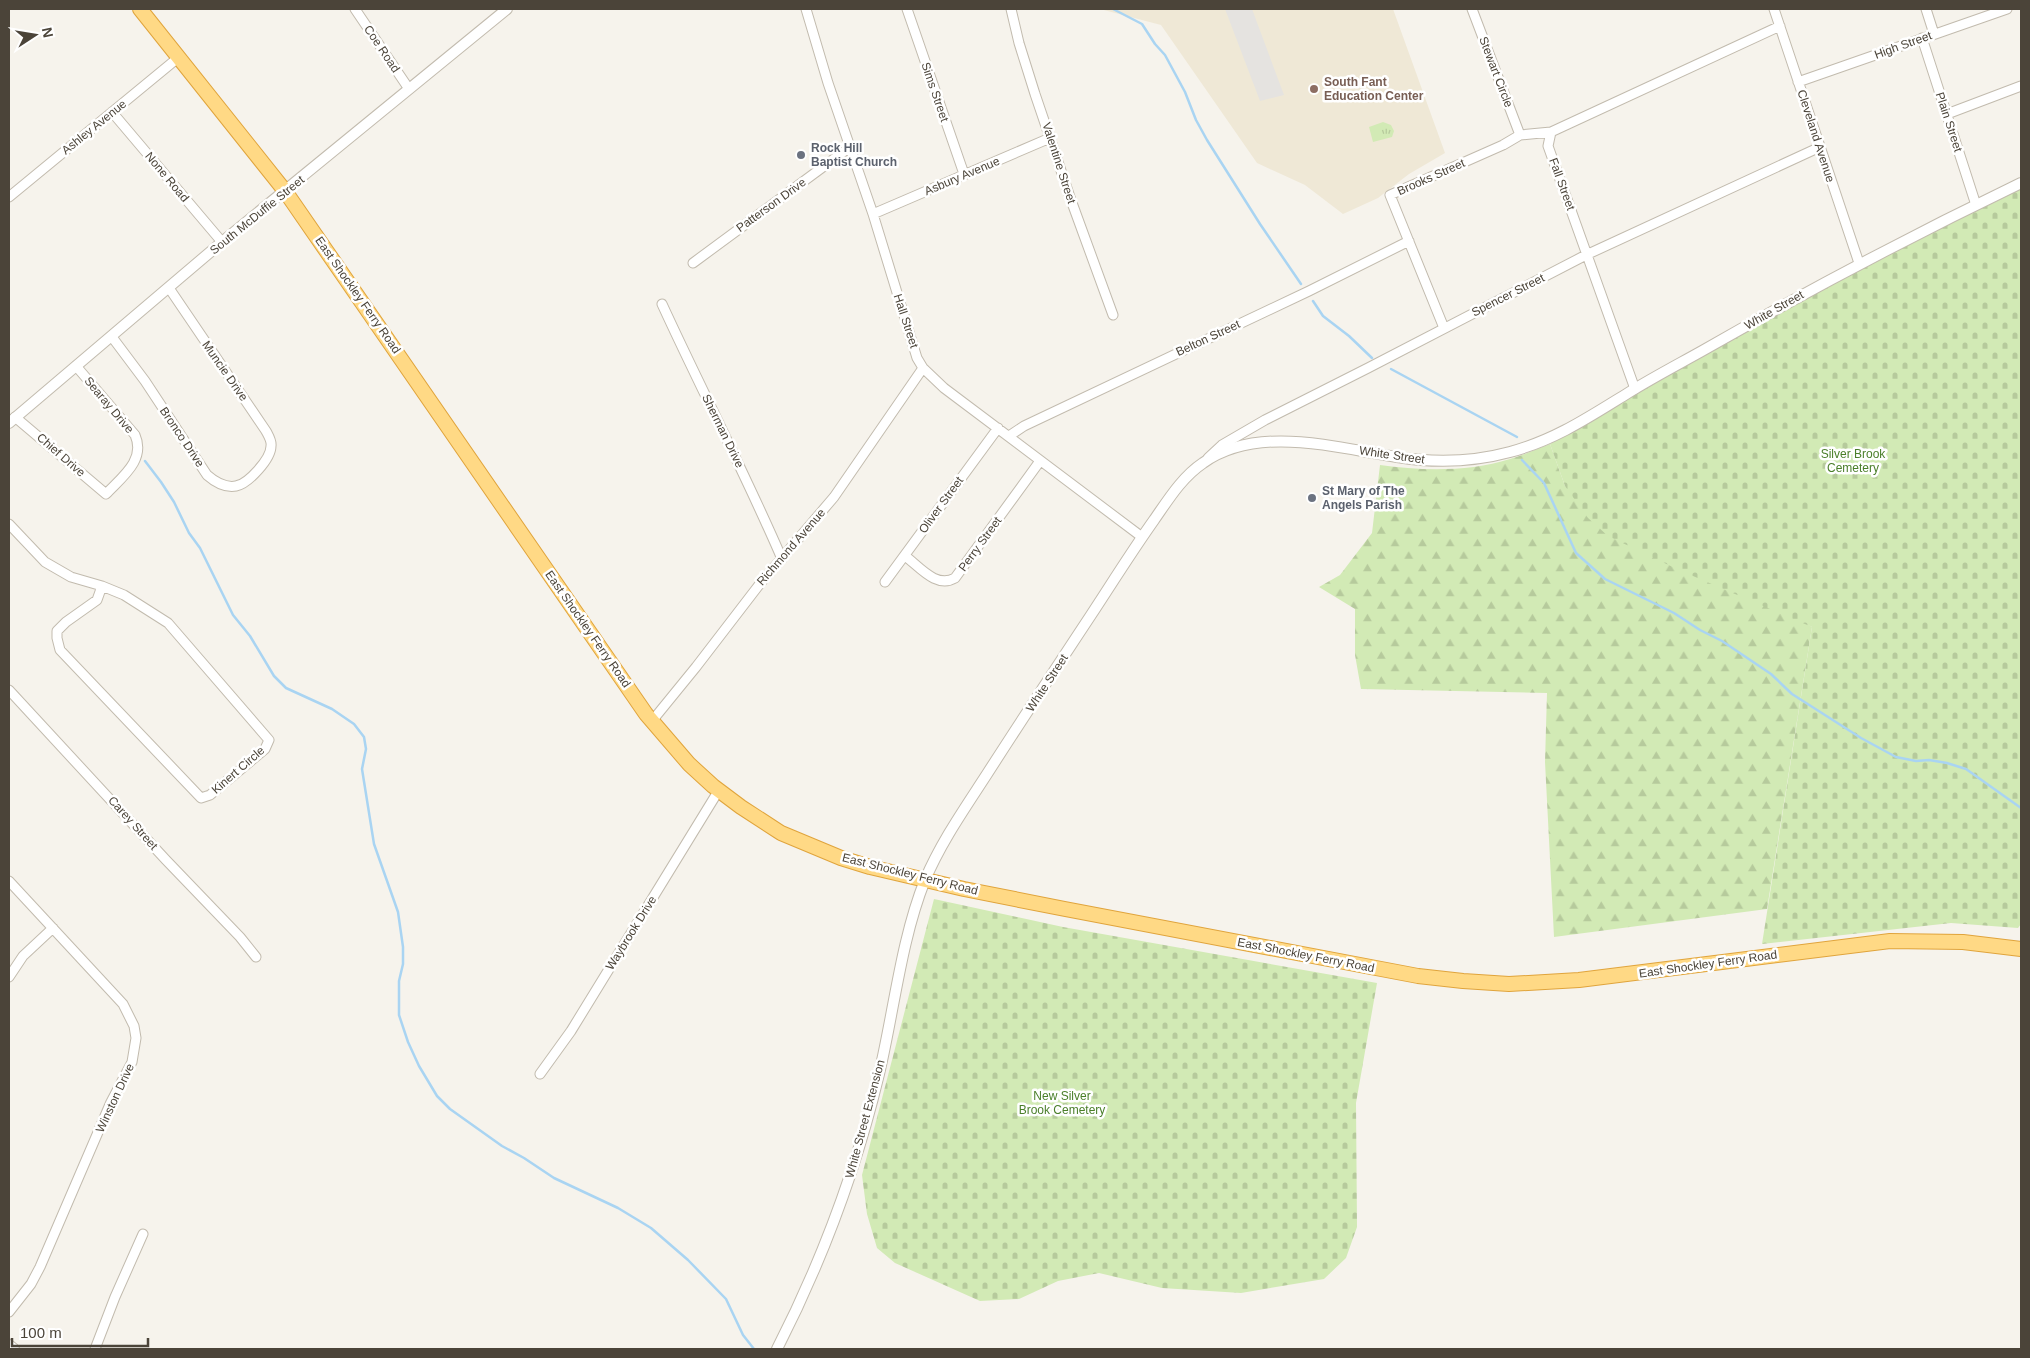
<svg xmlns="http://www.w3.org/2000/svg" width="2030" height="1358" viewBox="0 0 2030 1358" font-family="Helvetica,sans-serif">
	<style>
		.education { fill: #efe8d6 }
		.forest { fill: url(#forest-firs) }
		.cemetery { fill: url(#cemetery-stones) }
		.park { fill: url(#park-tufts) }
		.parking { fill: #e5e3e0 }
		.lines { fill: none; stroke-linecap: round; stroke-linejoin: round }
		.stream { stroke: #a9d4f2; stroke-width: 2.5 }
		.minor-casing { stroke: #c2bbae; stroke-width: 11 }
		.tertiary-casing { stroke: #c2bbae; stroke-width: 12 }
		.trunk-casing { stroke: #e0a43c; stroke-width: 16 }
		.minor { stroke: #fff; stroke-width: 9 }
		.tertiary { stroke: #fff; stroke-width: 10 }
		.trunk { stroke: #ffd985; stroke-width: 14 }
		.education-dot { fill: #8d6e63; stroke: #fff; stroke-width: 2 }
		.worship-dot { fill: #6b7280; stroke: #fff; stroke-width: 2 }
		.labels { text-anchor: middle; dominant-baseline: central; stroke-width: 5; stroke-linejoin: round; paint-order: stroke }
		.street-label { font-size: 12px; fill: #4b4439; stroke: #fff }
		.education-label { font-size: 12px; font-weight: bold; fill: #785e54; stroke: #fff; text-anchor: start }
		.worship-label { font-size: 12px; font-weight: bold; fill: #5b616d; stroke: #fff; text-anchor: start }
		.park-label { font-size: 12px; fill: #4a7f2a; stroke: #fff }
	</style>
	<defs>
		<pattern id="forest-firs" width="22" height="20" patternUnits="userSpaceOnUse" patternTransform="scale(1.25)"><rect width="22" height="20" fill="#d2eab5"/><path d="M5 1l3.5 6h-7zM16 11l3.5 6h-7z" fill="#b6ca9c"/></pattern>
		<pattern id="cemetery-stones" width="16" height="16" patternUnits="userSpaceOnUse" patternTransform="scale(1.25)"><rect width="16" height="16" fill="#d2eab5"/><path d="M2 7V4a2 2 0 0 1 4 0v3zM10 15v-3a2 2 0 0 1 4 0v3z" fill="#b6ca9c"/></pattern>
		<pattern id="park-tufts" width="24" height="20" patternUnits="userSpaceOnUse" patternTransform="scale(1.25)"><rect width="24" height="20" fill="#d2eab5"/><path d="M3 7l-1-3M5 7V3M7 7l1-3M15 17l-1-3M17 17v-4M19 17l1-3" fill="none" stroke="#b6ca9c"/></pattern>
	</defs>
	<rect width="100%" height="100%" fill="#f6f3ec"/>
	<path class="education" d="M1100,9H1393L1445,153L1409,174L1378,198L1343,214L1305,185L1257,163L1161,25Z"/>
	<path class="forest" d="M1550,444L1565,486L1812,627L1767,909L1554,937L1545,762L1547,693L1361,689L1355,655V609L1319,587L1340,575L1372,533L1380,465C1422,471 1469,472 1510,459C1523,455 1537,449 1550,444Z"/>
	<path class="cemetery" d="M2021,187V924L2018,928L1951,923L1762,944L1812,627L1679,570L1608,536L1588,518L1565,486L1550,444L1763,318Z
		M934,899L1063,927L1377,983L1356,1103L1357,1227L1346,1258L1324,1279L1241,1293L1162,1288L1099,1273L1058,1281L1019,1299L980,1301L895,1263L877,1248L867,1214L862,1175Z"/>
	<path class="park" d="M1383,122L1391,125L1394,131L1392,137L1373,142L1369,127Z"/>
	<path class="parking" d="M1225,9H1252L1284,95L1260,101Z"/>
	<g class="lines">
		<path class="stream" d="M1113,9L1142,24L1155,44L1165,55L1185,92L1196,120L1207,140L1260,224L1301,284
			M1313,301L1323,316L1349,336L1372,358
			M1391,369L1517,437
			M1522,460L1544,483L1576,553L1605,579L1674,613L1700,630L1722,641L1771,674L1792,694L1861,738L1896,757L1916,761L1929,760L1947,763L1966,769L2021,808
			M145,461L161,482L174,502L189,533L200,548L233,615L250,636L274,676L286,688L332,709L354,724L364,737L366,749L362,769L374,844L398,912L403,947V964L399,981V1015L408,1042L419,1066L437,1096L450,1109L502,1146L524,1158L554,1178L618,1208L651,1228L688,1260L726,1299L743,1335L754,1349"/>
		<defs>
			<path id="minor" d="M355,9L409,89
				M806,9L828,83L873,214L917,358L923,368L944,388L1142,537
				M907,9L964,174
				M1011,9L1019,43L1035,94L1071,200L1113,315
				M1472,9L1520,135
				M1774,9L1859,263
				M1926,9L1934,34
				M1922,38L1976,205
				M1798,82L2007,9
				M112,112L222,242
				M1947,114L2021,86
				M9,197L179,57
				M873,214L1050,138
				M693,263L850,147
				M662,304C701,389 745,473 782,559
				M1444,328L1390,195L1503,145L1520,135L1551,132
				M112,337L145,381L207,475C215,482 225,488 236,486C248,484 271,459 271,446C272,441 268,435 266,431L169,288
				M1635,389L1548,146L1551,132L1780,26
				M15,417L106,494C122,477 146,460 135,435L76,366
				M1009,436L1024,426L1309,291L1409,241
				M1208,458L1222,445L1265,420L1368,368L1586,255L1820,147
				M9,524L45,562L71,577L102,586
				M905,556C919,566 936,589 955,578L1040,461
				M885,582L998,428
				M102,586L124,595L168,623L269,740L265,749L210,795L201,798L60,650L57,638V631L66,622L97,600Z
				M9,690L166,860L240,937L256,957
				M652,721L696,667L759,585L834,497L923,368
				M9,881L123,1004L134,1026L136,1038L132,1062L111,1102L40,1267L31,1284L9,1312
				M9,977L23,956L53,928
				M540,1074L571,1031L719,790
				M95,1349L115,1297L143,1234"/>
			<path id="tertiary" d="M9,423L222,242L507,9
				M9,1345L14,1349
				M777,1349C822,1261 856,1170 879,1074C894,1011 901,940 925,880C941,842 965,808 987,774C1021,721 1056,668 1091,615C1112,583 1132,551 1154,520C1168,500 1182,477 1203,463C1258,424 1336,448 1397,457C1434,463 1473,462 1510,452C1555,440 1589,417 1628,393C1652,378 1677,365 1702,351C1807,291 1913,235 2021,183"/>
			<path id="trunk" d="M140,9L285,191L646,714L689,764L713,786L741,807L781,833L841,858L870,867L964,889L1065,909L1418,976L1463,981L1509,984L1579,980L1890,941L1963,942L2021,949"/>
		</defs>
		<use href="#minor" class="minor-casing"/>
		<use href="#tertiary" class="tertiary-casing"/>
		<use href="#trunk" class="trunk-casing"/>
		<use href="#minor" class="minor"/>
		<use href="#tertiary" class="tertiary"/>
		<use href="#trunk" class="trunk"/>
	</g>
	<circle class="education-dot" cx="1314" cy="89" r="5"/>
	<g class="worship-dot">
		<circle cx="801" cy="155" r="5"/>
		<circle cx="1312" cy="498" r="5"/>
	</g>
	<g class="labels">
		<g class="street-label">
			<text transform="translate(1903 45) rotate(-20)">High Street</text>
			<text transform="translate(382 49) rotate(56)">Coe Road</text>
			<text transform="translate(1496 72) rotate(69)">Stewart Circle</text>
			<text transform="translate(935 92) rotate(71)">Sims Street</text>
			<text transform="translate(1949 122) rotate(72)">Plain Street</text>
			<text transform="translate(94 127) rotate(-39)">Ashley Avenue</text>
			<text transform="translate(1816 136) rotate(72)">Cleveland Avenue</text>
			<text transform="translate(1059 163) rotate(72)">Valentine Street</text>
			<text transform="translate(962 176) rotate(-23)">Asbury Avenue</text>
			<text transform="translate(167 177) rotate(50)">None Road</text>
			<text transform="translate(1431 177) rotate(-24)">Brooks Street</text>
			<text transform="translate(1562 184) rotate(70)">Fall Street</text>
			<text transform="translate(771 205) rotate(-36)">Patterson Drive</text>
			<text transform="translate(257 215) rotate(-39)">South McDuffie Street</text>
			<text transform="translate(358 295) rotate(55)">East Shockley Ferry Road</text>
			<text transform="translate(1508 295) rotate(-27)">Spencer Street</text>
			<text transform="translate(1774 310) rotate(-30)">White Street</text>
			<text transform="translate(906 321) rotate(72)">Hall Street</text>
			<text transform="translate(1208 338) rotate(-25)">Belton Street</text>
			<text transform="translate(225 371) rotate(55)">Muncie Drive</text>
			<text transform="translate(109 405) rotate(50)">Searay Drive</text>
			<text transform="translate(723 431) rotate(64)">Sherman Drive</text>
			<text transform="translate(182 437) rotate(56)">Bronco Drive</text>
			<text transform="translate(61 455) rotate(41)">Chief Drive</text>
			<text transform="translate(1392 455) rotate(8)">White Street</text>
			<text transform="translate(941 505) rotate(-54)">Oliver Street</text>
			<text transform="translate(980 544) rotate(-54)">Perry Street</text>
			<text transform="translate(791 547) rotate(-49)">Richmond Avenue</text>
			<text transform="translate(588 629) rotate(55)">East Shockley Ferry Road</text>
			<text transform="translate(1047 683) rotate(-57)">White Street</text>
			<text transform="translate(238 770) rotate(-41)">Kinert Circle</text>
			<text transform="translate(133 823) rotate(48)">Carey Street</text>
			<text transform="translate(910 874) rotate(14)">East Shockley Ferry Road</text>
			<text transform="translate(631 933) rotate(-58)">Waybrook Drive</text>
			<text transform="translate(1306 955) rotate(11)">East Shockley Ferry Road</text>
			<text transform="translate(1708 964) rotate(-8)">East Shockley Ferry Road</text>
			<text transform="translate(115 1098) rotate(-65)">Winston Drive</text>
			<text transform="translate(865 1119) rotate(-75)">White Street Extension</text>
		</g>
		<g class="education-label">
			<text x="1324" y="82">South Fant<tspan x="1324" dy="14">Education Center</tspan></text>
		</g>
		<g class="worship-label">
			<text x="811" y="148">Rock Hill<tspan x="811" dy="14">Baptist Church</tspan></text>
			<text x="1322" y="491">St Mary of The<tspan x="1322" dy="14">Angels Parish</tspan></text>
		</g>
		<g class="park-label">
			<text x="1853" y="454">Silver Brook<tspan x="1853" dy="14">Cemetery</tspan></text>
			<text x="1062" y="1096">New Silver<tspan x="1062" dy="14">Brook Cemetery</tspan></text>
		</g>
	</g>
	<rect width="2030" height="1358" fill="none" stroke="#4b4439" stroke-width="20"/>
	<g transform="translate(35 35) rotate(78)" stroke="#ffffff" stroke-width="4" paint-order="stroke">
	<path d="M0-4L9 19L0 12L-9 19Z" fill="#4b4439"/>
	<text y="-8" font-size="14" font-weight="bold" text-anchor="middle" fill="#4b4439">N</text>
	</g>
	<path d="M12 1338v8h136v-8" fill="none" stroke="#4b4439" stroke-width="2.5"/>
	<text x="20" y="1338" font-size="15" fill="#4b4439" stroke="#ffffff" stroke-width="4" paint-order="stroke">100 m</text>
</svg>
